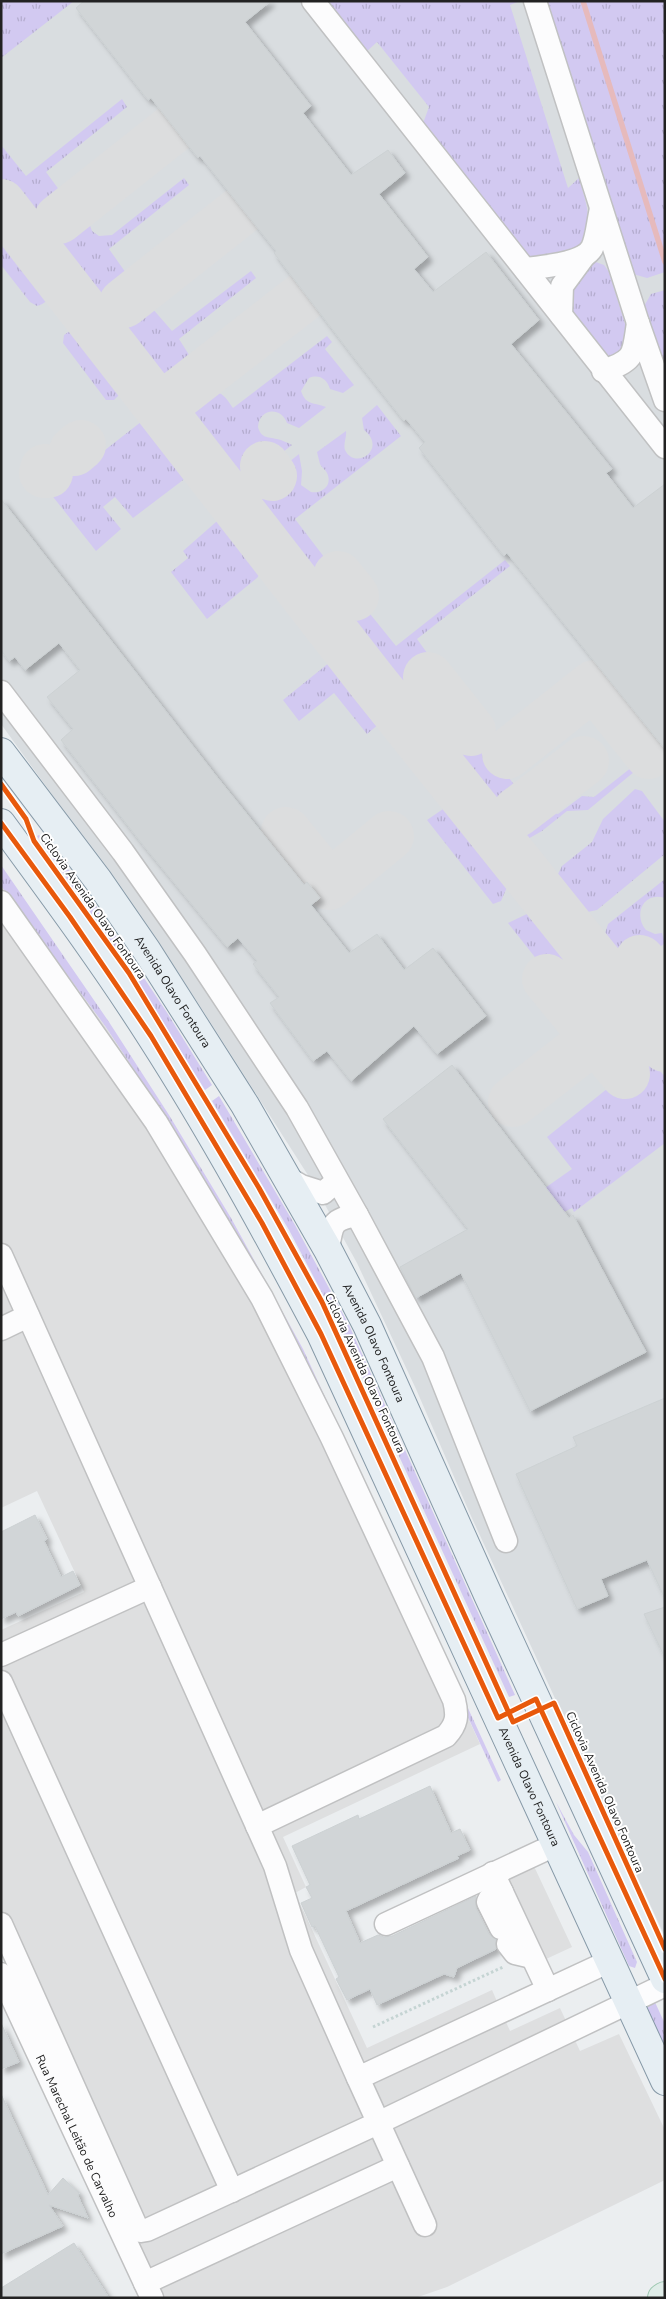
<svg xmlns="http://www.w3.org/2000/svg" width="666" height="2299" viewBox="0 0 666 2299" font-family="'Nunito Sans',sans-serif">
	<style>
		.airport { fill: #d9dde0 }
		.grass { fill: url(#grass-tufts) }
		.parking { fill: #dedfe0 }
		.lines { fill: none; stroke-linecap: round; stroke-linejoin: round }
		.stream { stroke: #e6babc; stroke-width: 5.5 }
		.taxiway { stroke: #dcddde; stroke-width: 50 }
		.building { fill: #d1d5d7; stroke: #ccd1d3; filter: url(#shadow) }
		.minor-casing { stroke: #c0c1c2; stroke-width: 25 }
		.major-casing { stroke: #8699a7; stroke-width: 30 }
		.highway-casing { stroke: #9dc8b1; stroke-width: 30 }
		.path { stroke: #c5d4d3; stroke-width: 3; stroke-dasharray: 2.5 2.5; stroke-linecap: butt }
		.minor { stroke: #fcfcfd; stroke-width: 22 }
		.major { stroke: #e6eef3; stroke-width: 28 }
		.highway { stroke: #dfece8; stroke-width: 28 }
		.cycleway-casing { stroke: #fff; stroke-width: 8 }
		.cycleway { stroke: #e8590c; stroke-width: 5 }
		.labels { text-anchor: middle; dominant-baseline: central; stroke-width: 4; stroke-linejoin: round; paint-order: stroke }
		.street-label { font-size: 12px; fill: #222; stroke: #fff }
	</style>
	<defs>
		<pattern id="grass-tufts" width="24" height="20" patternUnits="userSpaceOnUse" patternTransform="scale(1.25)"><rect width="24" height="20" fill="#d2c9f1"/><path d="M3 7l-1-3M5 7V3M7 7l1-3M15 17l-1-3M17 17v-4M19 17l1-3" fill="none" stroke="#b4acce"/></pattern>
		<filter id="shadow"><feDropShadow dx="4.5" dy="4.5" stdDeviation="2.5" flood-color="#0004"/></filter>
	</defs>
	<rect width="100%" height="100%" fill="#ebeef0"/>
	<path class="airport" d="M1,1H665V1937L471,1516L416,1389L357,1263L313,1183L198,1003L152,933L1,724Z"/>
	<path class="grass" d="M1,1H74L1,58Z
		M322,1H520L510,5L568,188L579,178C588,210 596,226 573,253L533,258L527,255L422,126L429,107L377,42L364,54Z
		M540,1H665V272L647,278L633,274Z
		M122,99L127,107L46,172L60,191L62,200L46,215L27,219L1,185V145L26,176Z
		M184,178L189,185L109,249L126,273C125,286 106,301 92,299L52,249C47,233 66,224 79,218L88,220L92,231L99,236L112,235Z
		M1,227L52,292C49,299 45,304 37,306L30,302L1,265Z
		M593,261L604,265L609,272L630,340V346L609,360L569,313L568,286Z
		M251,271L256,278L179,339L191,358C188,372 170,381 157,380L122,336L125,324L152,308L172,331Z
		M665,290V376L643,308L651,294Z
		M74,328H81L122,383L121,393L114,400H106L63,343L64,335Z
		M327,336L332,342L325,349L354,385L343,393L330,389C327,379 319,374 309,378L301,391C306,406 314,402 326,407L299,428L287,423C281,406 259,408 258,427C261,438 267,437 277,439C282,440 288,443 292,445L243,483L236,482L190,425L188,420C189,409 207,388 219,393C225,395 230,404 233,408Z
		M377,405L401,436L295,519L331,566L330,577C325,582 322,582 315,581L254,506L250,497L251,492L299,454L302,471L301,485L311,492C322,494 333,485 327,473C325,469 321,467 320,464C319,460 318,456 317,452L346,431C347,437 343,444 345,450C355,471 388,449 364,430L362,418Z
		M146,418L191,474L133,518L115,497L103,507L121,529L96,551L50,493Z
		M222,520L227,521L259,560L263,570L257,578L207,619L171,572L188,558L183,551L216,522Z
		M505,560L510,566L417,639L430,657L434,669L427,679L414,687L398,684L343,616L348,604L358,599L396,646Z
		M330,662L379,724L367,734L334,693L299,721L283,700Z
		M482,728L491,734L512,761L502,769L520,792L507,800L492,801L456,755C457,739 467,730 482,728Z
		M660,745L663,748L588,810L567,811L542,831L526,840L522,838C526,821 540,807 558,814L582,796L594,797Z
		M635,789L642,791L665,822V854L597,910L583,913L555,880L562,866L592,842L603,819Z
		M446,807L508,885L501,901L493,904L427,820Z
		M39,835L84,888L166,1011L212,1085L205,1090L131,971L37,836Z
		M1,865L109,1022L169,1115L231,1218L303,1349L501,1780L498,1782L400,1571L166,1118L105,1026L1,886Z
		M665,879V898C643,891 633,915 646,930L655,934L662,933L665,943C652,953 637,966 620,961L603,940L608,924Z
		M529,913L533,915L568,959L549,975L508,923Z
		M665,979V1016C655,1005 652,990 665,979Z
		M648,1056L665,1077V1143L574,1212L572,1208L564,1212L545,1188L572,1169L547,1137Z
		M219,1096L295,1225L349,1325L515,1695L509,1697L341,1329L289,1230L212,1101Z
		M556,1802L574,1835L588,1852L637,1962L635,1968L629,1966Z
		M654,2000L665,2024V2047L645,2004Z"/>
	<path class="parking" d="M1,886L105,1026L166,1118L300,1351L480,1744L283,1837L306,1887L295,1893L367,2048L492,1990L510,2031L560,2008L580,2051L619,2034L665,2130V2180L447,2287L415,2298H161L1,1941V1630L84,1592L37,1491L1,1508Z
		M532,1862L572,1947L544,1960L504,1875Z"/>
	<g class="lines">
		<path class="stream" d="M583,1L665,262"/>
		<path class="taxiway" d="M1,204L371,680L665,1047
			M59,219L174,128
			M124,303L243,209
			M172,399L307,294
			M74,451L81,445
			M265,466L272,476
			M45,469L44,473H48
			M338,576L354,596
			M428,677L471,731
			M507,754L594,685L649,754
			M517,812L584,761
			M286,832L329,885L389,836
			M640,960L659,985
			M547,979L625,1074
			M513,1102L595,1038"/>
	</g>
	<path class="building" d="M84,1H271L245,22L311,106L303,113L351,175L388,150L405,173L379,194L428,257L414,269L433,292L486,252L539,320L511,344L612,469L606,473L633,508L665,484V749L507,553L504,556L419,448L425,442L406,419L404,421L352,355L274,253L276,251L200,156L198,158L151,98L148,100L76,8Z
		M1,499L217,777L304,885L307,882L320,898L311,905L349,953L377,934L404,970L433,948L486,1016L437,1054L414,1026L351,1081L327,1051L313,1061L270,1003L279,997L253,964L257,961L238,938L227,947L143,845L61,740L73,729L47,697L80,670L59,643L25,670L15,657L9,661L1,650Z
		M452,1065L569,1218L573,1215L646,1352L530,1411L461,1273L416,1298L400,1267L468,1229L383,1119Z
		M665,1398V1599L647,1560L601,1579L608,1596L577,1609L516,1474L577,1446L573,1437Z
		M35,1515L47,1539L44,1541L61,1577L73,1571L80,1585L18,1616L16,1612L1,1619V1532Z
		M665,1607V1658L644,1614Z
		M430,1786L451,1833L460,1829L470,1850L457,1856L459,1858L346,1911L360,1943L378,1935L384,1937L392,1936L476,1896V1908L489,1934L496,1940V1949L457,1968L454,1977L444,1974L377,2005L370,1989L347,2000L336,1979L339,1977L315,1926L312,1927L301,1903L312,1898L306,1887L310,1885L292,1846L358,1815L359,1819Z
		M1,2023L19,2062L1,2069Z
		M1,2094L48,2195L63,2178L79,2193L78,2196L88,2218L49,2205L63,2226L1,2254Z
		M74,2243L109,2298H1V2288Z"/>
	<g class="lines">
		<defs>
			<g id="minor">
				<path d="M313,1L665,447"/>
				<path d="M535,1L638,323L665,400"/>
				<path d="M525,269C542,267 583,264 592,248C597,238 598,221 601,209"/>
				<path d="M561,315L562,286L584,256"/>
				<path d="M603,371C636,360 633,355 638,323"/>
				<path d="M1,692L123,852L195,954L297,1108L357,1215L433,1357L506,1541"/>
				<path d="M1,902L156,1122L262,1298L332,1438L454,1700C458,1716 457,1724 446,1736L257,1826"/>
				<path d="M286,1177L301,1186L323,1193L337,1181"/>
				<path d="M328,1250C332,1224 331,1220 357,1215"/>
				<path d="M1,1255L275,1866L301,1950L358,2078L610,1961"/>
				<path d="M1,1329L28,1316"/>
				<path d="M1,1655L150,1587"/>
				<path d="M1,1682L232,2191"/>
				<path d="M493,1873L548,1990"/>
				<path d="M1,1924L136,2226L141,2231L147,2230L378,2123L665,1985"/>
				<path d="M386,1924L557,1844"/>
				<path d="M501,1928L488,1902L490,1898L502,1892"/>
				<path d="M508,1944L515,1953L532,1957"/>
				<path id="s1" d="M1,1974L152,2298"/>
				<path d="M358,2078L425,2225"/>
				<path d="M145,2283L398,2166"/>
			</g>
			<g id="major">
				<path id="s2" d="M1,752L98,880L147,951L245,1105L328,1250L367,1325L489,1597L665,1979"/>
				<path id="s3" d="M1,823C53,894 105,964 152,1038C213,1133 268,1234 321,1334L665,2081"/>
			</g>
			<path id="highway" d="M662,2298L665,2296"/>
		</defs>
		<use href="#minor" class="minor-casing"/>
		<use href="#major" class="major-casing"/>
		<use href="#highway" class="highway-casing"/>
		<path class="path" d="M373,2027L503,1967"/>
		<use href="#minor" class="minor"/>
		<use href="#major" class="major"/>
		<use href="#highway" class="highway"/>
		<defs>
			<path id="cycleway" d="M1,784L26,819L34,841L129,973L259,1188L322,1302L513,1722L554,1703L665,1949
				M1,823L70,917L151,1036L262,1223L321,1334L498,1718L536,1699L665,1979"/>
		</defs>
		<use href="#cycleway" class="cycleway-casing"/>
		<use href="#cycleway" class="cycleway"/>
	</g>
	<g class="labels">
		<g class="street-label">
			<text transform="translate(93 906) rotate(55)">Ciclovia Avenida Olavo Fontoura</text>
			<text stroke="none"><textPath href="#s2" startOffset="295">Avenida Olavo Fontoura</textPath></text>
			<text stroke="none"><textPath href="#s2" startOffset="700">Avenida Olavo Fontoura</textPath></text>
			<text transform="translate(365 1373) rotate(65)">Ciclovia Avenida Olavo Fontoura</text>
			<text stroke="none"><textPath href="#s3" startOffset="1102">Avenida Olavo Fontoura</textPath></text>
			<text transform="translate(605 1792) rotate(66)">Ciclovia Avenida Olavo Fontoura</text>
			<text stroke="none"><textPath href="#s1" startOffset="179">Rua Marechal Leitão de Carvalho</textPath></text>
		</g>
	</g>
	<rect width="666" height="2299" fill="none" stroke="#222222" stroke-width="5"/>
</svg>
